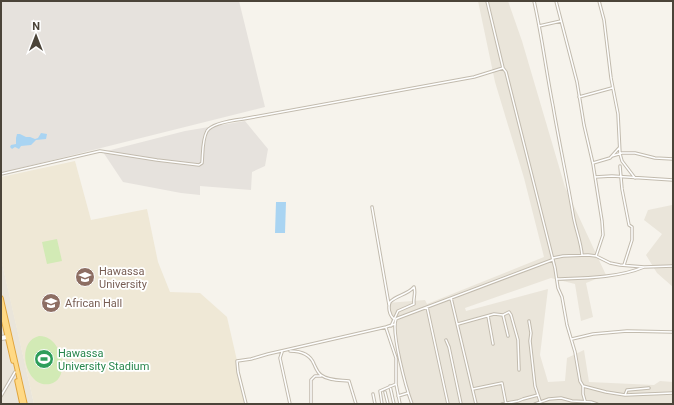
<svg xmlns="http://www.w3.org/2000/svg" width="674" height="405" viewBox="0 0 674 405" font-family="Roboto,sans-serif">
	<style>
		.residential { fill: #eae5da }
		.industrial { fill: #e6e2dd }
		.education { fill: #efe8d6 }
		.green { fill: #d2eab5 }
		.water { fill: #a9d4f2 }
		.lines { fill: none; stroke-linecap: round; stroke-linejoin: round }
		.minor-casing { stroke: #c2bbae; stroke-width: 3.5 }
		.tertiary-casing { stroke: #c2bbae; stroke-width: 4 }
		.trunk-casing { stroke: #e0a43c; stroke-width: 5.5 }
		.minor { stroke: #fff; stroke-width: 1.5 }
		.tertiary { stroke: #fff; stroke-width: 2 }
		.trunk { stroke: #ffd985; stroke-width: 3.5 }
		.labels { text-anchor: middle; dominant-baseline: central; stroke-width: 3.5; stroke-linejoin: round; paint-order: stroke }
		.education-label { font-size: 11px; fill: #785e54; stroke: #fff; text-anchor: start }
		.leisure-label { font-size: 11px; fill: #27864d; stroke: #fff; text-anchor: start }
	</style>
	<rect width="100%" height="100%" fill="#f6f3ec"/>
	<path class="residential" d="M478,1H508L522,41L565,187L606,275L586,283L593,317L581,321L575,284L551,278L465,308L466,311L548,289L540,355L548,382L565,381L567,358L584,350L589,382L654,385L660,381L673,382V404H410L387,303L425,300L427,304L544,257L524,178L495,82Z
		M673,165V287L657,273L646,255L662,234L644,220L648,210L672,205V170Z
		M1,259L9,293L34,404H1Z"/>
	<path class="industrial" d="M1,1H239L265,107L1,173Z
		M245,121L268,149L265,166L252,172L251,190L200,186V195L181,193L123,182L103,152L185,131Z"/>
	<path class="education" d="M75,161L91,220L147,209L158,262L170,292L200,293L227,317L247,404H34L1,259V177Z"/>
	<path class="green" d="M57,239L62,261L47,264L42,242Z
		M39,336C62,335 72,379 50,384C26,389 14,342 39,336Z"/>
	<path class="water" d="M41,133L47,134L46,139L36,140L31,145L21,146L19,149L15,147L12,149L10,147L11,145L16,144V138L17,134H20L26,137H30L35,139L38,138Z
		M276,202H286L285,233H275Z"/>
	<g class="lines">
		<defs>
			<path id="minor" d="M487,1L503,68
				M534,1C542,36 546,71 553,106C559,142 567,178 573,214C575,228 581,241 582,255
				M556,1L577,82L584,125L593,164L602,221L603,235L596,256
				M599,1L604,20L611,78L618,114L620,154L622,161L635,178
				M539,26L561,21
				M579,97L612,88
				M612,156L622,153H635L655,158L673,159
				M593,163L610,158L619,148
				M620,166L622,189L629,225L632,227V240L624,265
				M1,174L100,151L157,160L199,165L202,163C203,153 202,140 207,131C212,123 235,120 243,119L474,77L503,68L506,72L555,268L558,288L562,297L567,325L575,352L580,381L583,386V394L585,401
				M595,177L612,176L673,180
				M372,207L389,305
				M557,279C584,278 618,278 644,267
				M451,298L476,404
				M427,307L448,404
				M503,315L509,312L511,315L518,340L519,370
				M488,316L493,344
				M394,319C389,315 388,307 390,302C397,295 407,295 414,287
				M529,321L531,333L530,341L535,386L540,401
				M458,324L494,314L503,315L508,336
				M391,326L398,311L414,304C413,298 416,294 414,287
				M386,328L396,358V384L400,404
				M572,339L593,334L627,331L673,332
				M446,340L449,347L461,404
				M290,351C301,351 310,354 314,364C316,368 317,372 321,375C329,381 340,380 349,381L356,404
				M282,352L280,358L290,404
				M390,386L394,404
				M583,386L606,392L625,395L673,393
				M473,389L502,383L506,404
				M385,392L388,404
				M373,394L375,404
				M625,395L627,390L649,388
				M1,396L15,372
				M398,396L408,393
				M246,404L238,372L237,361L251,359L268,354L386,327L395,324
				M311,404V380L315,376H321
				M382,404L380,391L396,384
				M412,404C406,388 391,332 396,319L398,318L552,260L553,258L563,256L588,255L596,256L610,263L620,265L644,267L673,266
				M502,404L518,401L523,399L538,395
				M535,404L549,399L561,398L572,401L591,402L597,404"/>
			<path id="tertiary" d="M1,337L7,336
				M1,339L8,338"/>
			<path id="trunk" d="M1,298L25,404
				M1,309L13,361
				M17,381L22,404"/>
		</defs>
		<use href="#minor" class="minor-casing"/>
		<use href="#tertiary" class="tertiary-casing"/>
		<use href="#trunk" class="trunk-casing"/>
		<use href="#minor" class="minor"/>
		<use href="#tertiary" class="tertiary"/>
		<use href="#trunk" class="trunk"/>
	</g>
	<defs>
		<symbol id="university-disc" viewBox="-11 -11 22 22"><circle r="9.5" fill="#8d6e63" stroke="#fff"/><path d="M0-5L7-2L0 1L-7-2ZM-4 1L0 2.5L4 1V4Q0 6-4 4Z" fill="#fff"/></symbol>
		<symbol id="stadium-disc" viewBox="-11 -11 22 22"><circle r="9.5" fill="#2e9e5b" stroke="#fff"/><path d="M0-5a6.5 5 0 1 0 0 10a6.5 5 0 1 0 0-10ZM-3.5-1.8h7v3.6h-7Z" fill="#fff"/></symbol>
	</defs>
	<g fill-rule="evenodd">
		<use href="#university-disc" x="74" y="266" width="22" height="22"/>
		<use href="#university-disc" x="40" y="292" width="22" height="22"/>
		<use href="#stadium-disc" x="33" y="348" width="22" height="22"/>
	</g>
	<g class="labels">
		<g class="education-label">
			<text x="99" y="271">Hawassa<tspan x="99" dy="13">University</tspan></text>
			<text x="65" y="303">African Hall</text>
		</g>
		<g class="leisure-label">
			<text x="58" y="353">Hawassa<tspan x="58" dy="13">University Stadium</tspan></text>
		</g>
	</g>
	<rect width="674" height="405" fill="none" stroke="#4b4439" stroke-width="4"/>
	<g transform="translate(36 36)" stroke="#ffffff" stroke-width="3" paint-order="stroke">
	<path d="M0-3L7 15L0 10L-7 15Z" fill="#4b4439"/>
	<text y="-6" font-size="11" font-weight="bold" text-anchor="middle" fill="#4b4439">N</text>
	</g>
</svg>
